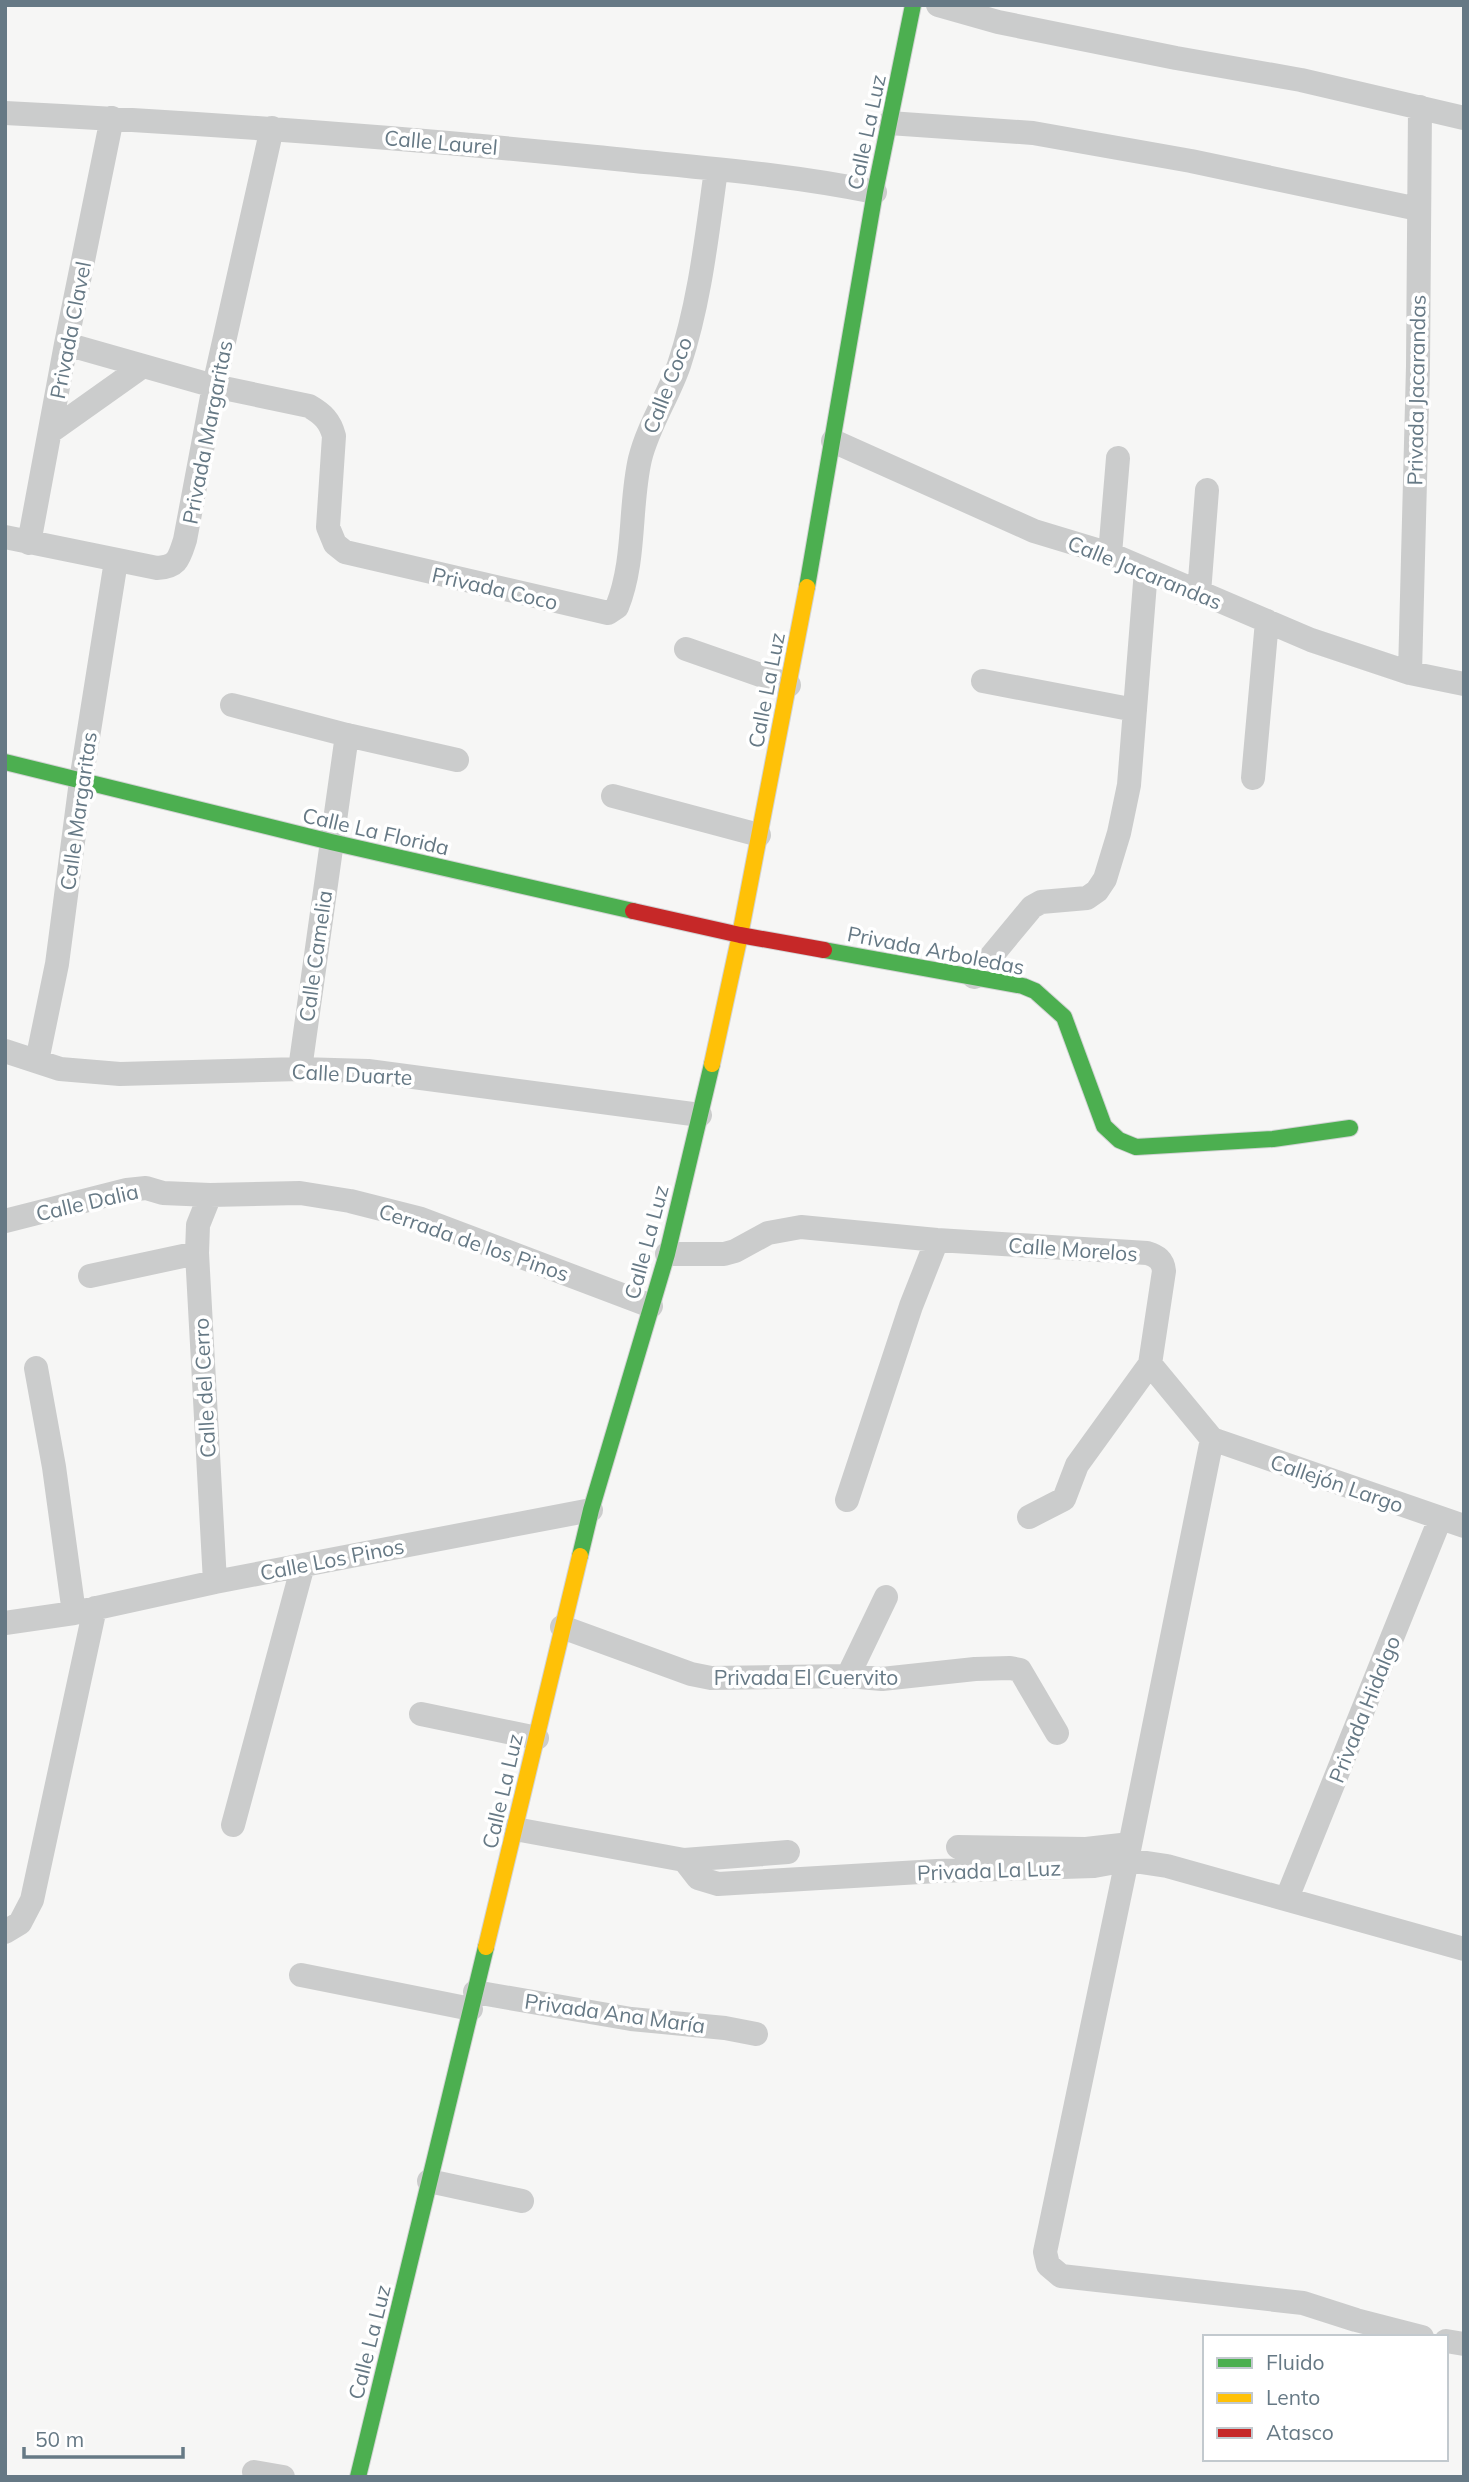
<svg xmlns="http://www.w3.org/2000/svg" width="1469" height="2482" viewBox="0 0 1469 2482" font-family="Mulish,sans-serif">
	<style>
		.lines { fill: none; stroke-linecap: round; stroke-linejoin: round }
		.fast-casing { stroke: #d2d3d4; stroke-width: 18 }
		.slow-casing { stroke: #d2d3d4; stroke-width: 18 }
		.jam-casing { stroke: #d2d3d4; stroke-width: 18 }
		.street { stroke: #cbcccc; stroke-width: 24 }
		.fast { stroke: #4caf50; stroke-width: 16 }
		.slow { stroke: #ffc107; stroke-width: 16 }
		.jam { stroke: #c62828; stroke-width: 16 }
		.labels { text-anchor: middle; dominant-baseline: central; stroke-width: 7; stroke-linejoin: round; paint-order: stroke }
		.street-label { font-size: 21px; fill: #667985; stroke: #fff }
	</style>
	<rect width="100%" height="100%" fill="#f6f6f5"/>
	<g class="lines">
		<defs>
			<path id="fast" d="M807,587L875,192L913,5
				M5,762L331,842L633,911
				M824,950L1023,986L1035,991L1064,1017L1104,1126L1119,1140L1136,1147L1273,1139L1350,1128
				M580,1556L591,1510L667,1254L712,1064
				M358,2477L486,1947"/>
			<path id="slow" d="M712,1064L740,935L807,587
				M486,1947L580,1556"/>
			<path id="jam" d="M633,911L740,935L824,950"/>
		</defs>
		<use href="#fast" class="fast-casing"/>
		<use href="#slow" class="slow-casing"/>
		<use href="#jam" class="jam-casing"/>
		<path class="street" d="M938,5L998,22L1176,58L1301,80L1464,118
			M5,113C203,123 400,137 596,157C689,167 783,173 875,192
			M889,123L1033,133L1191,161L1418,209
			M66,344L214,386L309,406C323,414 330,421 334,436L328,527L335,544L345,552L608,613L617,607C636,560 629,507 640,459C648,426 668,397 679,365C700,302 707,234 716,170
			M50,432L143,366
			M833,441L1034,531L1110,554L1311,640L1410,673L1464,684
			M5,537L157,568C178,567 179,558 185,540L214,386L272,128
			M29,543L66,344L112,118
			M1110,554L1118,458
			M1199,593L1207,490
			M686,649L789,685
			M1410,673L1418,366L1420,107
			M983,681L1135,710
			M232,705L347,735L457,760
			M1253,778L1267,621
			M613,796L759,835
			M974,977L1032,907L1041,902L1087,898L1097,891L1105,879L1119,833L1129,785L1146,570
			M5,1051L60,1069L120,1074L300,1069L368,1071L700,1115
			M37,1061L57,964L81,781L116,561
			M300,1069L347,735
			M210,1195L198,1225L197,1253L215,1582
			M5,1221L127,1190L146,1188L163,1193L210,1195L300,1193L350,1201L421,1219L651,1306
			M667,1254H724L735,1251L768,1233L801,1227L937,1240L1147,1253C1157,1256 1163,1260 1164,1271L1150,1364L1212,1439
			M90,1276L197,1253
			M36,1368L54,1467L74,1613
			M1212,1439L1127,1860L1045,2252L1048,2265L1061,2276L1303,2303L1356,2320L1422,2337
			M1212,1439L1464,1526
			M847,1500L911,1306L937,1240
			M1029,1517L1064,1499L1077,1465L1150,1364
			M5,1623L74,1613L215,1582L591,1510
			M562,1627L691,1674L711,1678L848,1676L882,1679L975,1669L1010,1668L1020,1670L1057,1733
			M848,1676L886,1597
			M421,1714L537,1738
			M233,1825L303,1565
			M515,1829L684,1860L698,1878L718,1884L937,1871L1094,1866L1127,1860L1167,1866L1464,1949
			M958,1847L1086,1849L1130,1844
			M684,1860L788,1852
			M1287,1898L1440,1519
			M5,1932L20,1923L32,1900L95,1608
			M301,1975L471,2009
			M475,1992L631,2019L725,2028L756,2034
			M429,2181L522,2201
			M1446,2341L1464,2344
			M254,2472L283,2477"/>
		<use href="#fast" class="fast"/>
		<use href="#slow" class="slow"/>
		<use href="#jam" class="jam"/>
	</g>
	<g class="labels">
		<g class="street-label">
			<text transform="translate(866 132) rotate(-78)">Calle La Luz</text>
			<text transform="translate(441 142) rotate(5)">Calle Laurel</text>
			<text transform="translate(70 330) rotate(-79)">Privada Clavel</text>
			<text transform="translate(667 385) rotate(-69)">Calle Coco</text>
			<text transform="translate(1416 390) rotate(-89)">Privada Jacarandas</text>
			<text transform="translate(207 432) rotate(-79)">Privada Margaritas</text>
			<text transform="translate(1145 572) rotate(22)">Calle Jacarandas</text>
			<text transform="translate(495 588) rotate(13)">Privada Coco</text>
			<text transform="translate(766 690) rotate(-79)">Calle La Luz</text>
			<text transform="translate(78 811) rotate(-82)">Calle Margaritas</text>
			<text transform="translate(376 831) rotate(13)">Calle La Florida</text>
			<text transform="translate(936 950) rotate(11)">Privada Arboledas</text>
			<text transform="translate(315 956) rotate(-82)">Calle Camelia</text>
			<text transform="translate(352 1074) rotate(3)">Calle Duarte</text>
			<text transform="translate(87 1202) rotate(-13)">Calle Dalia</text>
			<text transform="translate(474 1242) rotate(19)">Cerrada de los Pinos</text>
			<text transform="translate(646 1242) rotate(-75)">Calle La Luz</text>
			<text transform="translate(1073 1249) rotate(4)">Calle Morelos</text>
			<text transform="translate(204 1388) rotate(-93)">Calle del Cerro</text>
			<text transform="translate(1337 1483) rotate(19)">Callejón Largo</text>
			<text transform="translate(332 1559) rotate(-11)">Calle Los Pinos</text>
			<text x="806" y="1677">Privada El Cuervito</text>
			<text transform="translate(1364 1709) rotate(-68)">Privada Hidalgo</text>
			<text transform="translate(502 1791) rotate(-77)">Calle La Luz</text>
			<text transform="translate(989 1870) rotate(-2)">Privada La Luz</text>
			<text transform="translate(615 2013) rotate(8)">Privada Ana María</text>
			<text transform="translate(369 2342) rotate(-76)">Calle La Luz</text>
		</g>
	</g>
	<rect width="1469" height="2482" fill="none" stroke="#667985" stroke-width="14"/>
	<rect x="1203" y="2335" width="245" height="126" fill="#ffffff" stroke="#c2c9ce" stroke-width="2"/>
	<rect x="1217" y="2358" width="35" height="10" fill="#4caf50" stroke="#c2c9ce" stroke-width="2"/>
	<text x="1266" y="2370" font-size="21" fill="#667985">Fluido</text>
	<rect x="1217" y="2393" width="35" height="10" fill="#ffc107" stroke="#c2c9ce" stroke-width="2"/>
	<text x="1266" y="2405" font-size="21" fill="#667985">Lento</text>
	<rect x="1217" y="2428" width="35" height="10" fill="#c62828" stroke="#c2c9ce" stroke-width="2"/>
	<text x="1266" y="2440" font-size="21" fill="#667985">Atasco</text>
	<path d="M24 2447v10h159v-10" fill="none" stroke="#667985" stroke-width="3.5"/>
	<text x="35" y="2447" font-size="21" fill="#667985" stroke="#ffffff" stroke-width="5" paint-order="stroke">50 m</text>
</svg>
